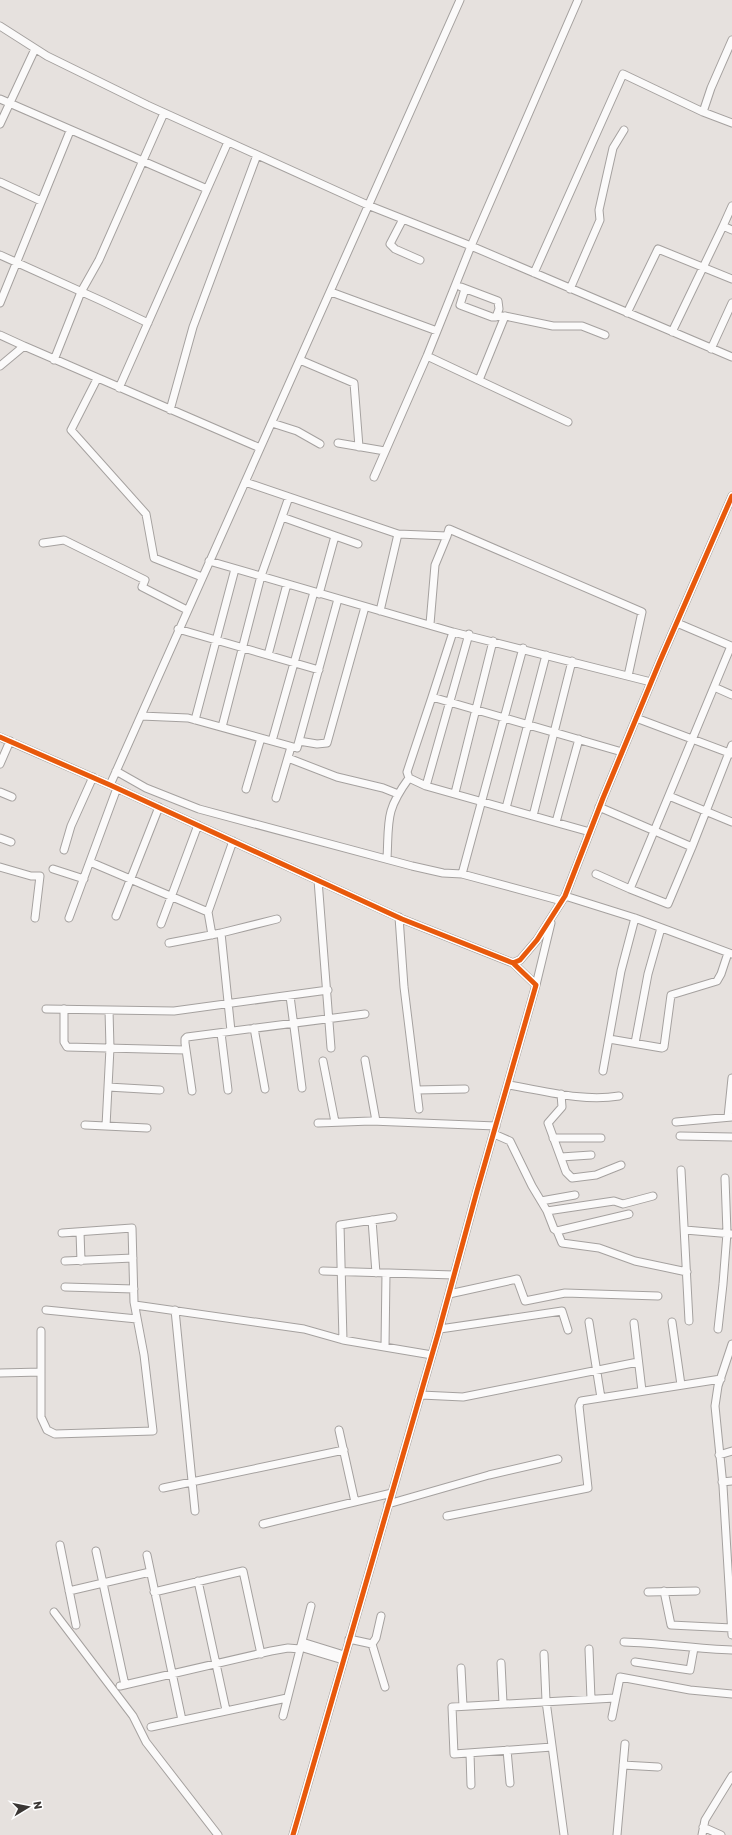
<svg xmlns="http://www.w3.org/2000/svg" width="732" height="1835" viewBox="0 0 732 1835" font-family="Rubik,sans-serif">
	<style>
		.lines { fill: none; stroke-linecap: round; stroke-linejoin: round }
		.minor-casing { stroke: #a5a19f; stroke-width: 9 }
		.minor { stroke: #fbfafa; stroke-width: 7 }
		.cycleway-casing { stroke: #fff; stroke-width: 8 }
		.cycleway { stroke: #e8590c; stroke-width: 5 }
	</style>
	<rect width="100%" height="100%" fill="#e6e1de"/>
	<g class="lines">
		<defs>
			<path id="minor" d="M0,26L47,56L147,105L370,206L471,246L732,357
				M732,40L711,88L703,112L732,123
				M0,99L207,189
				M0,124L35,49
				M0,182L41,201
				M732,206L723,226L732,230
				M403,219L390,244L395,249L420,260
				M0,255L102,301L148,323
				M534,273L623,74L703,112
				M461,287L498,301L499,309L496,317
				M465,289L460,305L492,317L505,316L553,326H582L605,335
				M570,289L600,220L599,210L613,148L624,130
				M331,292L437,331
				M0,303L70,131
				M627,313L658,249L732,279
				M672,332L723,226
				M0,335L24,346
				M711,349L732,303
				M427,356L568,422
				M54,360L81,292L99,260L164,113
				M300,360L354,383L359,447
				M0,366L24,346L260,448
				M97,379L71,430L146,514L154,558L202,577
				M479,380L505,316
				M119,388L228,142
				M170,410L193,327L257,155
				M272,423L297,431L320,444
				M338,443L385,451
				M374,477L427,356L471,246L578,0
				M245,482L398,534L447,536L435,565L430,624
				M282,517L358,544
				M447,536L449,529L642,612L628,676
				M43,543L64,540L145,580L142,587L187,610
				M209,561L453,632L651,682
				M319,594L335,536
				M380,611L398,534
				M677,623L731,646L630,889L668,904L692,847
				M178,629L319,670
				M453,632L432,697L622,752
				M268,655L287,584
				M714,687L732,695
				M432,697L407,772L409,778L426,786L590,832
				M141,716L188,718L297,748L338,599
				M636,718L732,754
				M195,720L235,569
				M222,727L261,576L289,497
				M0,737L110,785L402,919L513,963L520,960L537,940L565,896L603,798L660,661L732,496
				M272,741L314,592
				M299,741L317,744L327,743L365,607
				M288,758L337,777L383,788L398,794
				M0,764L10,741
				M116,771L146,788L199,809L412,866L443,873L462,874L562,901
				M110,785C225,522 345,262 460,0
				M426,786L469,634
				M246,789L261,738
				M0,792L12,797
				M455,793L493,641
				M669,796L732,822
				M276,798L291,747
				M599,807L692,847L732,745
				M506,808L546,655
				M533,816L572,661
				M556,822L579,739
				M0,838L11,842
				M64,850L71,826L93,777
				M387,859C389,820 385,811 409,778
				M90,862L208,912
				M0,867L31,876H40L35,918
				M53,869L84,879
				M462,874L523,648
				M596,874L630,889
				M318,880L331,1048
				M565,896L635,918L732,954
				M116,916L159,807
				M399,917L404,987L419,1109
				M69,918L117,788
				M161,924L198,825
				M221,933L231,1031
				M212,935L208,912L233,841
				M169,943L221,933L277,919
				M536,985L551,923
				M290,996L302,1088
				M46,1009L174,1011L328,990
				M64,1009V1042L67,1047L186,1050
				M254,1028L265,1089
				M221,1033L228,1090
				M609,1039L662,1048L664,1047L671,995L717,981L721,974L728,953
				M635,1043L648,974L661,928
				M365,1060L376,1121
				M323,1061L335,1122
				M603,1071L621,971L635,918
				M509,1085C545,1091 583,1102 619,1096
				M108,1087L160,1090
				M417,1090L465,1089
				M192,1091L185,1043V1039L187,1037L365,1014
				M561,1094L562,1107L548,1123L566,1172L572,1178L596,1175L621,1165
				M728,1117L732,1078
				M676,1122L732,1117
				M318,1123L371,1121L496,1126
				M85,1125L147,1128
				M106,1126L110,1048L109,1010
				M494,1134L510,1141L532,1186L547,1211L614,1201L623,1204L653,1196
				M680,1136L732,1137
				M553,1138H601
				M561,1157L591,1155
				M681,1170L689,1321
				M541,1201L575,1195
				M547,1211L554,1229L557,1231L629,1214
				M372,1220L376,1273
				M685,1230L732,1234
				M557,1231L562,1243L599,1248L635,1261L687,1272
				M80,1232L81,1261
				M65,1261L133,1258
				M323,1271L454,1275
				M65,1287L134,1289
				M449,1294L517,1279L525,1301L565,1293L658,1296
				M135,1305L304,1329L343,1340L432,1355
				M46,1310L137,1319
				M175,1310L195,1511
				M589,1322L601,1398
				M672,1322L681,1385
				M634,1323L642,1391
				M440,1329L562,1311L568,1330
				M718,1329L723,1284L727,1233L725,1178
				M41,1331V1417L47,1430L55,1434L153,1431L144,1355L134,1302L132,1228L62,1233
				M343,1340L340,1225L393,1217
				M732,1344L718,1386L715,1406L723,1486L732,1635
				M385,1347L386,1273
				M0,1373L41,1372
				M421,1395L463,1397L638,1362
				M339,1430L355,1502
				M719,1455L732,1451
				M722,1482L732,1481
				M163,1488L344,1450
				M388,1504L489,1475L558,1459
				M447,1516L588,1488L579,1406L581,1401L721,1379
				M263,1524L392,1493
				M60,1545L76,1625
				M96,1551L125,1685
				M147,1555L182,1720
				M198,1581L226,1710
				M69,1591L150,1572
				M664,1591L671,1625L732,1628
				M154,1592L243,1571L261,1654
				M648,1592L696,1591
				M54,1612L133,1716L146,1742L218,1835
				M381,1616L376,1638L372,1644L385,1687
				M349,1639L372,1644
				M302,1642L344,1655
				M624,1642C661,1643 696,1649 732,1650
				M300,1647L343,1660
				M589,1649L591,1699
				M544,1654L546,1701L564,1835
				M635,1662L690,1670L694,1648
				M501,1663L503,1703
				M461,1668L463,1706
				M120,1686L271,1651L288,1648L300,1649
				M283,1716L311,1606
				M612,1717L620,1677L690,1690L732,1694
				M151,1727L287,1698
				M552,1747L454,1754L452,1707L615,1698
				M507,1750L510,1783
				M470,1753L471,1785
				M623,1765L658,1767
				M703,1827L721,1835
				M293,1835L438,1334L477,1191L536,985L513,963
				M617,1835L625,1744
				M702,1835L705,1820L732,1776"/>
		</defs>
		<use href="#minor" class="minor-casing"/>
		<use href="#minor" class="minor"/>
		<defs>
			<path id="cycleway" d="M0,737L110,785L402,919L513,963L520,960L537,940L565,896L603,798L660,661L732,496
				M293,1835L438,1334L477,1191L536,985L513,963"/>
		</defs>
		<use href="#cycleway" class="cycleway-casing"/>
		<use href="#cycleway" class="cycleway"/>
	</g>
	<g transform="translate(28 1807) rotate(80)" stroke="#ffffff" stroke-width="3" paint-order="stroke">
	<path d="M0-3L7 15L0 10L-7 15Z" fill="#3a3634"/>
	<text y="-6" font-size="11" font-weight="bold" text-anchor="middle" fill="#3a3634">N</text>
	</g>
</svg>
